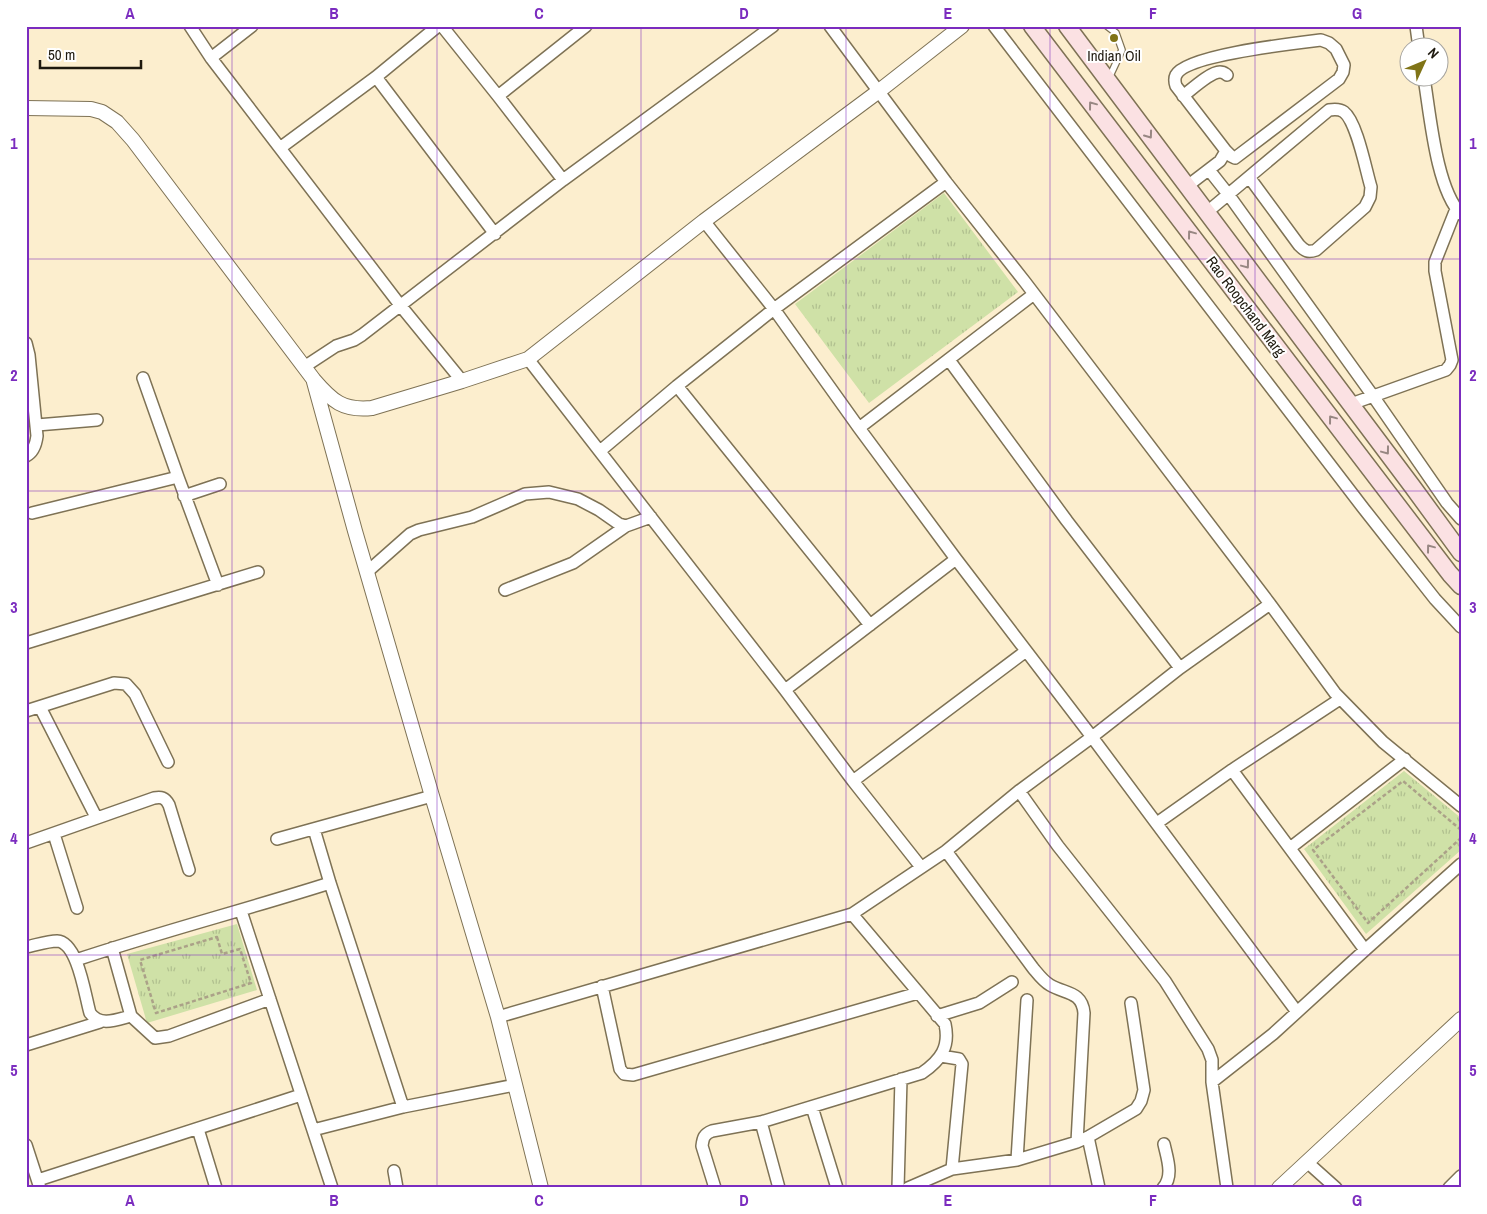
<svg xmlns="http://www.w3.org/2000/svg" width="1487" height="1214" viewBox="0 0 1487 1214" font-family="'Archivo Narrow',sans-serif">
	<style>
		.park { fill: url(#park-tufts) }
		.lines { fill: none; stroke-linecap: round; stroke-linejoin: round }
		.service-casing { stroke: #7e7255; stroke-width: 8 }
		.minor-casing { stroke: #7e7255; stroke-width: 14 }
		.tertiary-casing { stroke: #7e7255; stroke-width: 16 }
		.secondary-casing { stroke: #7e7255; stroke-width: 19 }
		.path { stroke: #aba188; stroke-width: 2.5; stroke-dasharray: 4 2.5; stroke-linecap: butt }
		.service { stroke: #fff; stroke-width: 5.5 }
		.minor { stroke: #fff; stroke-width: 11 }
		.tertiary { stroke: #fff; stroke-width: 14 }
		.secondary { stroke: #fbe1e3; stroke-width: 16 }
		.oneway { stroke: #988783 }
		.grid { fill: none; stroke: #7b2cbf; stroke-width: 1; stroke-opacity: 0.55 }
		.poi-dot { fill: #807417; stroke: #fff; stroke-width: 2 }
		.labels { text-anchor: middle; dominant-baseline: central; stroke-width: 4; stroke-linejoin: round; paint-order: stroke }
		.poi-label { font-size: 15px; fill: #1e190e; stroke: #fff }
		.street-label { font-size: 15px; fill: #1e190e; stroke: #fff }
		.neatline { fill: none; stroke: #7b2cbf; stroke-width: 2 }
		.grid-label { font-size: 16px; text-anchor: middle; font-weight: bold; fill: #7b2cbf }
	</style>
	<defs>
		<pattern id="park-tufts" width="24" height="20" patternUnits="userSpaceOnUse" patternTransform="scale(1.25)"><rect width="24" height="20" fill="#cfe1a7"/><path d="M3 7l-1-3M5 7V3M7 7l1-3M15 17l-1-3M17 17v-4M19 17l1-3" fill="none" stroke="#b1c08f"/></pattern>
	</defs>
	<rect width="100%" height="100%" fill="#fceece"/>
	<path class="park" d="M944,193L1018,292L869,403L795,304Z
		M1404,771L1461,818V850L1366,934L1304,849Z
		M237,924L257,990L147,1023L127,954Z"/>
	<g class="lines">
		<defs>
			<path id="service" d="M1107,26L1116,33L1122,50L1109,78"/>
			<path id="minor" d="M190,26L211,58L400,305L462,381
				M442,26L498,96L563,180
				M830,26L946,182L1025,282L1270,604L1335,693L1383,742L1461,806
				M994,26L1364,509L1435,599L1461,627
				M1416,26L1419,48
				M211,58L252,26
				M376,77L495,234
				M1424,78C1430,113 1436,189 1461,214
				M498,96L586,26
				M1183,96C1191,90 1210,72 1220,72C1224,72 1224,73 1227,75
				M280,148L376,77L438,26
				M1209,170L1228,194L1373,396L1447,503L1461,519
				M1186,187L1220,161L1226,151L1176,86C1175,83 1174,79 1176,75C1186,55 1297,43 1321,40L1329,43L1336,49L1344,65L1343,72L1339,79L1235,158L1231,156L1226,151
				M1206,213L1329,110C1335,109 1340,109 1344,112C1357,122 1366,171 1371,187L1370,197L1365,207L1316,250C1308,253 1305,251 1299,245L1249,177
				M704,221L774,309L859,428L956,559L1092,737L1297,1012
				M26,343L29,355L37,436C36,444 34,452 26,456
				M528,359L785,690L853,781L921,867
				M949,360L1067,521L1180,668
				M304,367L336,346L354,340L362,335L563,180L773,26
				M143,378L178,477L218,585
				M677,386L870,625
				M1351,404L1446,370L1450,365L1452,360L1435,271V262L1456,209
				M37,425L97,420
				M859,428L1034,294
				M600,451L677,386L774,309L946,182
				M184,496L220,484
				M32,513L178,477
				M367,572L410,534L419,530L472,517L525,494L549,492L578,499L599,510L619,524L626,526L651,517
				M505,590L573,563L626,526
				M26,643L258,572
				M785,690L956,559
				M40,707L96,817
				M26,711L114,683L126,684L135,694L168,762
				M1232,770L1365,950
				M853,781L1026,651
				M1019,791L1058,846L1165,981L1208,1049L1212,1060V1082L1227,1188
				M1157,823L1232,770L1340,699
				M314,829L330,883L403,1107
				M54,834L77,908
				M277,839L432,796
				M26,843L154,798C161,797 165,797 169,805L189,870
				M1290,848L1405,759
				M946,851L1033,968C1038,974 1043,981 1050,985C1065,994 1082,991 1084,1013L1077,1142
				M241,911L332,1188
				M26,947C36,945 48,941 57,941C78,942 85,996 90,1013C100,1027 116,1020 131,1016
				M112,948L131,1016L155,1038L169,1036L270,999
				M76,960C160,932 245,910 330,883
				M602,986L620,1069L624,1074L633,1075L918,993
				M937,1016L979,1003L1012,982
				M498,1017L852,914L946,851L1019,791L1092,737L1180,668L1270,604
				M26,1045L100,1022
				M941,1056L959,1059L962,1064L952,1169
				M1212,1082L1273,1034L1365,950L1461,864
				M812,1107L837,1188
				M761,1122L779,1188
				M198,1129L216,1188
				M313,1130L403,1107L515,1085
				M1088,1137L1099,1188
				M26,1145L40,1188
				M1017,1160L1027,1000
				M1307,1162L1336,1188
				M394,1171L397,1188
				M38,1180L301,1095
				M715,1188L702,1146C703,1138 704,1134 712,1131L761,1122L922,1073C941,1060 950,1047 945,1024L852,914
				M898,1188L901,1079
				M908,1188L952,1169L1017,1160L1077,1142L1088,1137L1136,1109L1141,1101L1144,1090L1131,1003
				M1163,1188C1174,1176 1167,1158 1164,1144
				M1449,1188L1461,1176"/>
			<path id="tertiary" d="M26,108L91,109L102,112L117,122L133,140L314,380C332,401 343,411 372,408L462,381L528,359L704,221L879,91L962,26
				M314,382L355,531L432,796L498,1017L541,1188
				M1279,1188L1461,1019"/>
			<path id="secondary" d="M1032,26L1450,574L1461,586
				M1067,26L1412,486L1461,553"/>
		</defs>
		<use href="#service" class="service-casing"/>
		<use href="#minor" class="minor-casing"/>
		<use href="#tertiary" class="tertiary-casing"/>
		<use href="#secondary" class="secondary-casing"/>
		<path class="path" d="M1461,830L1403,781L1313,850L1368,923L1461,838
			M217,937L222,954L240,949L251,983L156,1013L140,960Z"/>
		<use href="#service" class="service"/>
		<use href="#minor" class="minor"/>
		<use href="#tertiary" class="tertiary"/>
		<use href="#secondary" class="secondary"/>
	</g>
	<defs><path id="oneway-chevron" d="M-2-3.5L2.5 0L-2 3.5" fill="none" stroke-width="1.6" stroke-linecap="round" stroke-linejoin="round" transform="scale(1.25)"/></defs>
	<g class="oneway">
		<use href="#oneway-chevron" transform="translate(1092 105) rotate(-127)"/>
		<use href="#oneway-chevron" transform="translate(1149 135) rotate(54)"/>
		<use href="#oneway-chevron" transform="translate(1191 234) rotate(-127)"/>
		<use href="#oneway-chevron" transform="translate(1246 265) rotate(53)"/>
		<use href="#oneway-chevron" transform="translate(1332 419) rotate(-127)"/>
		<use href="#oneway-chevron" transform="translate(1386 451) rotate(53)"/>
		<use href="#oneway-chevron" transform="translate(1430 548) rotate(-127)"/>
	</g>
	<path class="grid" d="M232,26V1188M437,26V1188M641,26V1188M846,26V1188M1050,26V1188M1255,26V1188M26,259H1461M26,491H1461M26,723H1461M26,955H1461"/>
	<circle class="poi-dot" cx="1114" cy="38" r="5"/>
	<g class="labels">
		<g class="poi-label">
			<text x="1114" y="55">Indian Oil</text>
		</g>
		<g class="street-label">
			<text transform="translate(1246 306) rotate(53)">Rao Roopchand Marg</text>
		</g>
	</g>
	<rect width="1487" height="1214" fill="none" stroke="#ffffff" stroke-width="55"/>
	<g transform="translate(1424 62) rotate(46)"><circle r="24" fill="#ffffff" stroke="#a5a39f"/>
	<path d="M0-4L9 19L0 12L-9 19Z" fill="#807417"/>
	<text y="-8" font-size="14" font-weight="bold" text-anchor="middle" fill="#1e190e">N</text>
	</g>
	<path d="M40 60v8h101v-8" fill="none" stroke="#1e190e" stroke-width="2.5"/>
	<text x="48" y="60" font-size="15" fill="#1e190e" stroke="#ffffff" stroke-width="4" paint-order="stroke">50 m</text>
	<rect x="28" y="28" width="1432" height="1158" class="neatline"/>
	<g class="grid-label">
		<text x="130" y="19">A</text>
		<text x="334" y="19">B</text>
		<text x="539" y="19">C</text>
		<text x="744" y="19">D</text>
		<text x="948" y="19">E</text>
		<text x="1153" y="19">F</text>
		<text x="1357" y="19">G</text>
		<text x="14" y="149">1</text>
		<text x="1473" y="149">1</text>
		<text x="14" y="381">2</text>
		<text x="1473" y="381">2</text>
		<text x="14" y="613">3</text>
		<text x="1473" y="613">3</text>
		<text x="14" y="844">4</text>
		<text x="1473" y="844">4</text>
		<text x="14" y="1076">5</text>
		<text x="1473" y="1076">5</text>
		<text x="130" y="1206">A</text>
		<text x="334" y="1206">B</text>
		<text x="539" y="1206">C</text>
		<text x="744" y="1206">D</text>
		<text x="948" y="1206">E</text>
		<text x="1153" y="1206">F</text>
		<text x="1357" y="1206">G</text>
	</g>
</svg>
